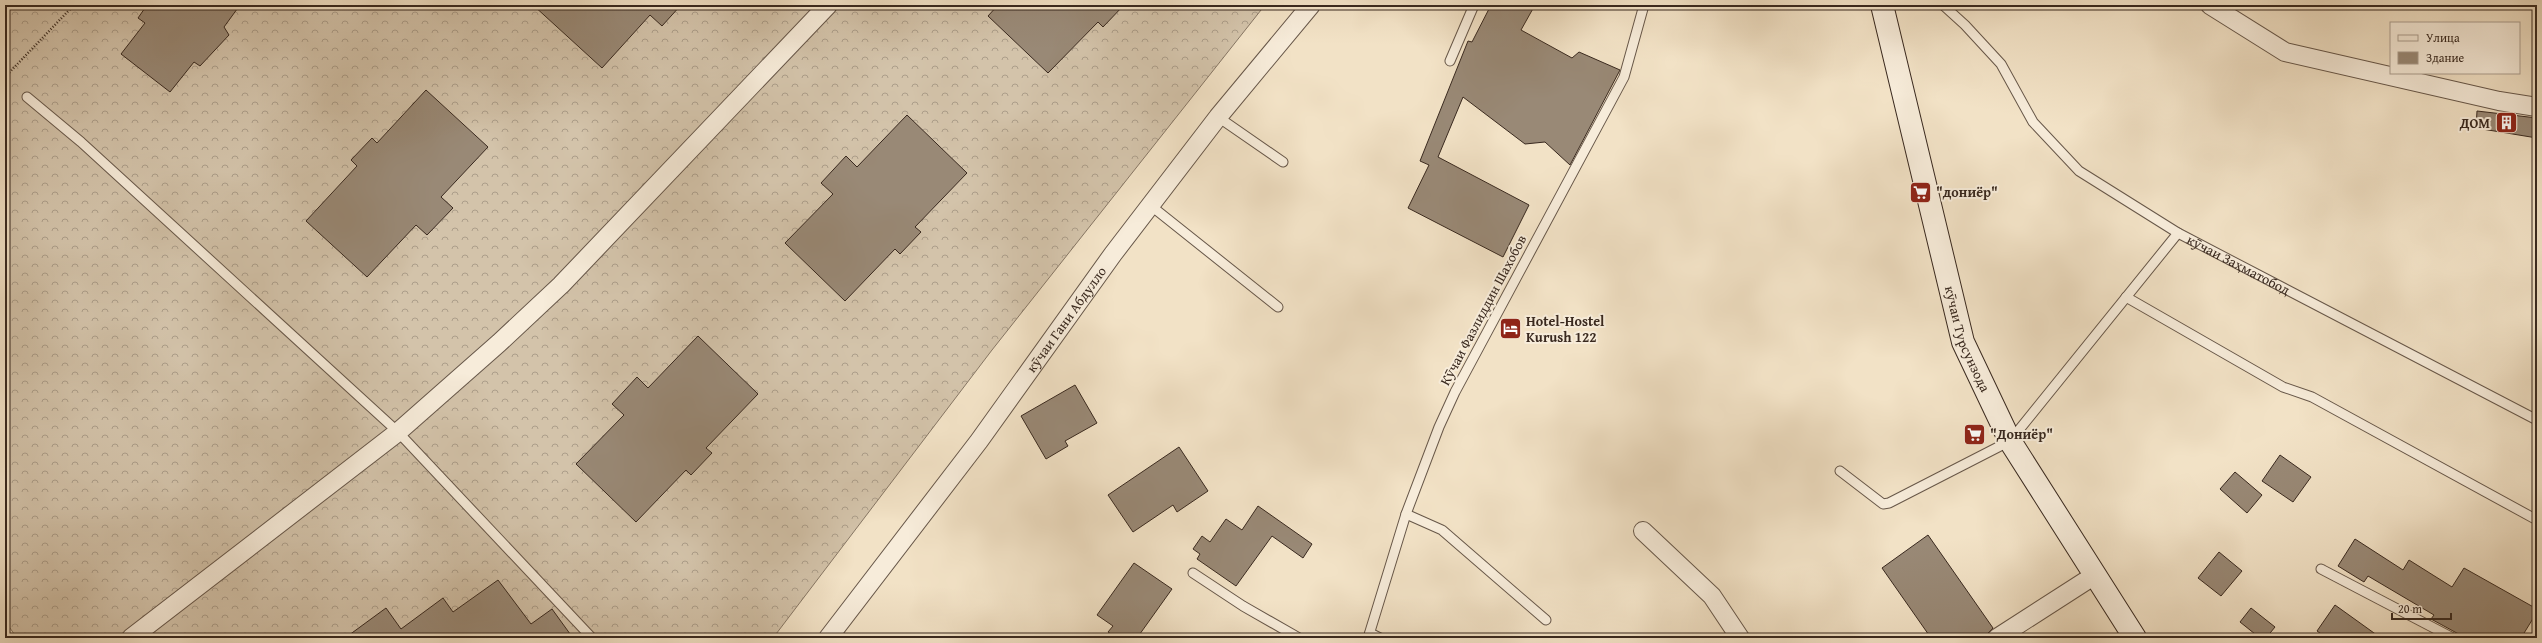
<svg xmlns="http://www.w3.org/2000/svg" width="2542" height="643" viewBox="0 0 2542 643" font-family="'Gentium Book Plus',serif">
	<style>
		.forest { fill: url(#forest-crowns); stroke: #867664 }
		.building { fill: #998976; stroke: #39291f }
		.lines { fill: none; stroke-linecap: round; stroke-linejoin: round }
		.service-casing { stroke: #675749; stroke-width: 11 }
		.minor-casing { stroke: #675749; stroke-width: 20 }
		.secondary-casing { stroke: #39291f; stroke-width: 24 }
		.path { stroke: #39291f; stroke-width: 2.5; stroke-dasharray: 1 2; stroke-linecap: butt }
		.service { stroke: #f7ecda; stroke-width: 9 }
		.minor { stroke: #f7ecda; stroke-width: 18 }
		.secondary { stroke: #f7ecda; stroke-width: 22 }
		.labels { text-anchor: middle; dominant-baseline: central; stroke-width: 4; stroke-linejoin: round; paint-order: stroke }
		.poi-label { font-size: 14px; font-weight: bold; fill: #39291f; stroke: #f7ecda; text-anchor: start }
		.street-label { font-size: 14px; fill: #39291f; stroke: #f7ecda }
	</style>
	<defs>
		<pattern id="forest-crowns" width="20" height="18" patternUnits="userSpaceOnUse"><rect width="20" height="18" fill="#d3c3aa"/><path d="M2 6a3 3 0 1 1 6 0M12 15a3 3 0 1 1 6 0" fill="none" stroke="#ac9e8a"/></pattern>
	</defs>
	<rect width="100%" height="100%" fill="#f2e2c6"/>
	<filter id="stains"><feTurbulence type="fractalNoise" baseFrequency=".005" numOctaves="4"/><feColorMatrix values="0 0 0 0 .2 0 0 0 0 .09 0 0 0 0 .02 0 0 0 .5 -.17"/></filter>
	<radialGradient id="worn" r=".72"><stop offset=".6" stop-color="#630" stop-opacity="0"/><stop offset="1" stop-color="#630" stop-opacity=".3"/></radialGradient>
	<path class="forest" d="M5,5H1265L992,350L773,638H17L5,621Z"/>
	<path class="building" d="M147,5H240L224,27L229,35L200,66L194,62L170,92L121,54L145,23L138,18Z
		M533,5H681L662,26L650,15L602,68Z
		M998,5H1124L1103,27L1098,22L1048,73L988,16Z
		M1491,5H1535L1521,30L1572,58L1579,52L1620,70L1570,165L1545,142L1525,144L1463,97L1438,157L1529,205L1503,257L1408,208L1429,165L1420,161L1468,41L1472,42Z
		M426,90L488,147L441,197L453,208L427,235L416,225L367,277L306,221L357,166L351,160L372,138L377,143Z
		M2477,111L2537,118V138L2476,128Z
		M907,115L967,173L915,227L921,232L900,254L895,249L845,301L785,243L833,194L821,183L846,156L857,167Z
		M698,336L758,394L706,448L712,453L691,475L686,470L636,522L576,464L624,415L612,404L637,377L648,388Z
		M1075,385L1097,423L1065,441L1068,446L1046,459L1021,416Z
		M1179,447L1208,491L1177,512L1173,505L1133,532L1108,495Z
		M2280,455L2311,477L2293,502L2262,481Z
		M2235,472L2262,495L2247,513L2220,489Z
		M1258,506L1312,544L1303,558L1272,536L1236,586L1197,559L1200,554L1193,549L1202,536L1210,542L1226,519L1242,530Z
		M1928,535L1993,628L1983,638H1931L1882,568Z
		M2355,539L2403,570L2409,560L2452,587L2464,568L2537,609V612L2521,638H2466L2431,619L2434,615L2368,576L2364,582L2338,566Z
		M2219,552L2242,571L2221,596L2198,578Z
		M1134,563L1172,589L1137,638H1117L1108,632L1113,626L1097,615Z
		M498,580L531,624L552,609L573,638H345L386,608L401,629L443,598L453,612Z
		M2335,605L2381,638H2327L2317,631Z
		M2251,608L2275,627L2266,638H2260L2240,622Z"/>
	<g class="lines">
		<defs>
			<g id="service">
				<path d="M1943,5L1965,25L2001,64L2033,122L2079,171L2178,233"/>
				<path d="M1450,61L1474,5"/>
				<path d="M27,97L81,142L398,432L592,638"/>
				<path d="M1218,117L1283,162"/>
				<path d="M1150,205L1278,307"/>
				<path d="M2126,297L2283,387L2312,397L2537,520"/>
				<path id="s1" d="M1840,471L1883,504L1889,503L2010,441L2178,233L2537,420"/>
				<path d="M1406,514L1442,530L1546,620"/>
				<path d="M2321,569L2453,638"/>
				<path d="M1193,573L1243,606L1299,638"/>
				<path d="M1370,633L1380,638"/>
				<path d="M1368,638L1406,514L1439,427L1455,392L1624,77L1644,5"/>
			</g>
			<g id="minor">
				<path d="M2210,5L2285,52L2499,101L2537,107"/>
				<path d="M1643,531L1712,596L1740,638"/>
				<path d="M131,638L398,432L499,343L561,285L828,5"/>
				<path id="s2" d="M828,638L979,441L1113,254L1218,117L1311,5"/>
				<path d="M1997,638L2095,575"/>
			</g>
			<g id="secondary">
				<path id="s3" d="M1882,5L1963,342L2010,441L2135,638"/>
			</g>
		</defs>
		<use href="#service" class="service-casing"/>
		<use href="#minor" class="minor-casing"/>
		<use href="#secondary" class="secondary-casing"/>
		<path class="path" d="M5,77L74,5"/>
		<use href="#service" class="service"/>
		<use href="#minor" class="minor"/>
		<use href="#secondary" class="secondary"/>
	</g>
	<defs>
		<symbol id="building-square" viewBox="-11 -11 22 22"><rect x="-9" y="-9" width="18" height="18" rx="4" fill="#8f2418" stroke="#f7ecda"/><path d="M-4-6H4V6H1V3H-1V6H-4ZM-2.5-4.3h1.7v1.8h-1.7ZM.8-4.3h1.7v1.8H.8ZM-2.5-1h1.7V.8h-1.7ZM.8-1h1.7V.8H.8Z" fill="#fff"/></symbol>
		<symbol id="supermarket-square" viewBox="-11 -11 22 22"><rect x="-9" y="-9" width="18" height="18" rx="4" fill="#8f2418" stroke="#f7ecda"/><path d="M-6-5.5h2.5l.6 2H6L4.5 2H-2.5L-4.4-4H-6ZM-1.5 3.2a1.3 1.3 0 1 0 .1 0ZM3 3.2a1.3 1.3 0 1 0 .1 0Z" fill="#fff"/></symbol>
		<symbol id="hotel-square" viewBox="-11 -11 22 22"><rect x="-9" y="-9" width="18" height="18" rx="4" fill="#8f2418" stroke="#f7ecda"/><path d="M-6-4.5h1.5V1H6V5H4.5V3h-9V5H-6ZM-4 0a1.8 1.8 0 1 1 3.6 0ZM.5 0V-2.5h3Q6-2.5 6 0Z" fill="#fff"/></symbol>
	</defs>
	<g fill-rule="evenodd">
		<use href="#building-square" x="2494" y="110" width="25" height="25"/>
		<use href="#supermarket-square" x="1908" y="180" width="25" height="25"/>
		<use href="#hotel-square" x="1498" y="316" width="25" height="25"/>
		<use href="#supermarket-square" x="1962" y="422" width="25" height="25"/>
	</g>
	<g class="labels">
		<g class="poi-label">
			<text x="2490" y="123" text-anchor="end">ДОМ</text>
			<text x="1936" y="192">"дониёр"</text>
			<text x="1526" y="321">Hotel-Hostel<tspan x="1526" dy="16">Kurush 122</tspan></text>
			<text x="1990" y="434">"Дониёр"</text>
		</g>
		<g class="street-label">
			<text stroke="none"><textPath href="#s1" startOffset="532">кӯчаи Заҳматобод</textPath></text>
			<text transform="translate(1483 310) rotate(-62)">Кӯчаи Фазлиддин Шахобов</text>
			<text stroke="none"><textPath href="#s2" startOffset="398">кӯчаи Гани Абдулло</textPath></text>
			<text stroke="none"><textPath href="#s3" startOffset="345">кӯчаи Турсунзода</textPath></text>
		</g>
	</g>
	<rect width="2542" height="643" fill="none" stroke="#f2e2c6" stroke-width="20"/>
	<rect x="6" y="6" width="2530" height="631" fill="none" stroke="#39291f" stroke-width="2"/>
	<rect x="10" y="10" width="2522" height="623" fill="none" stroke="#39291f"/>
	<rect x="2390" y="22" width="130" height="52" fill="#f7ecda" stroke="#ab9e8f"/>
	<rect x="2398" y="35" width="20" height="6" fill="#f7ecda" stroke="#ab9e8f"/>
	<text x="2426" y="42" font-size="12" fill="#39291f">Улица</text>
	<rect x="2398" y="52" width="20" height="12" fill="#998976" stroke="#ab9e8f"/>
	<text x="2426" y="62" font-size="12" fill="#39291f">Здание</text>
	<path d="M2392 613v6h59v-6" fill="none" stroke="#39291f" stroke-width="2"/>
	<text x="2398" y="613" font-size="12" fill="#39291f" stroke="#f7ecda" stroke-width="3" paint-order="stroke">20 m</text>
	<rect width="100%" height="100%" filter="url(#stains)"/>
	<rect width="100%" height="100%" fill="url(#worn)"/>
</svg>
